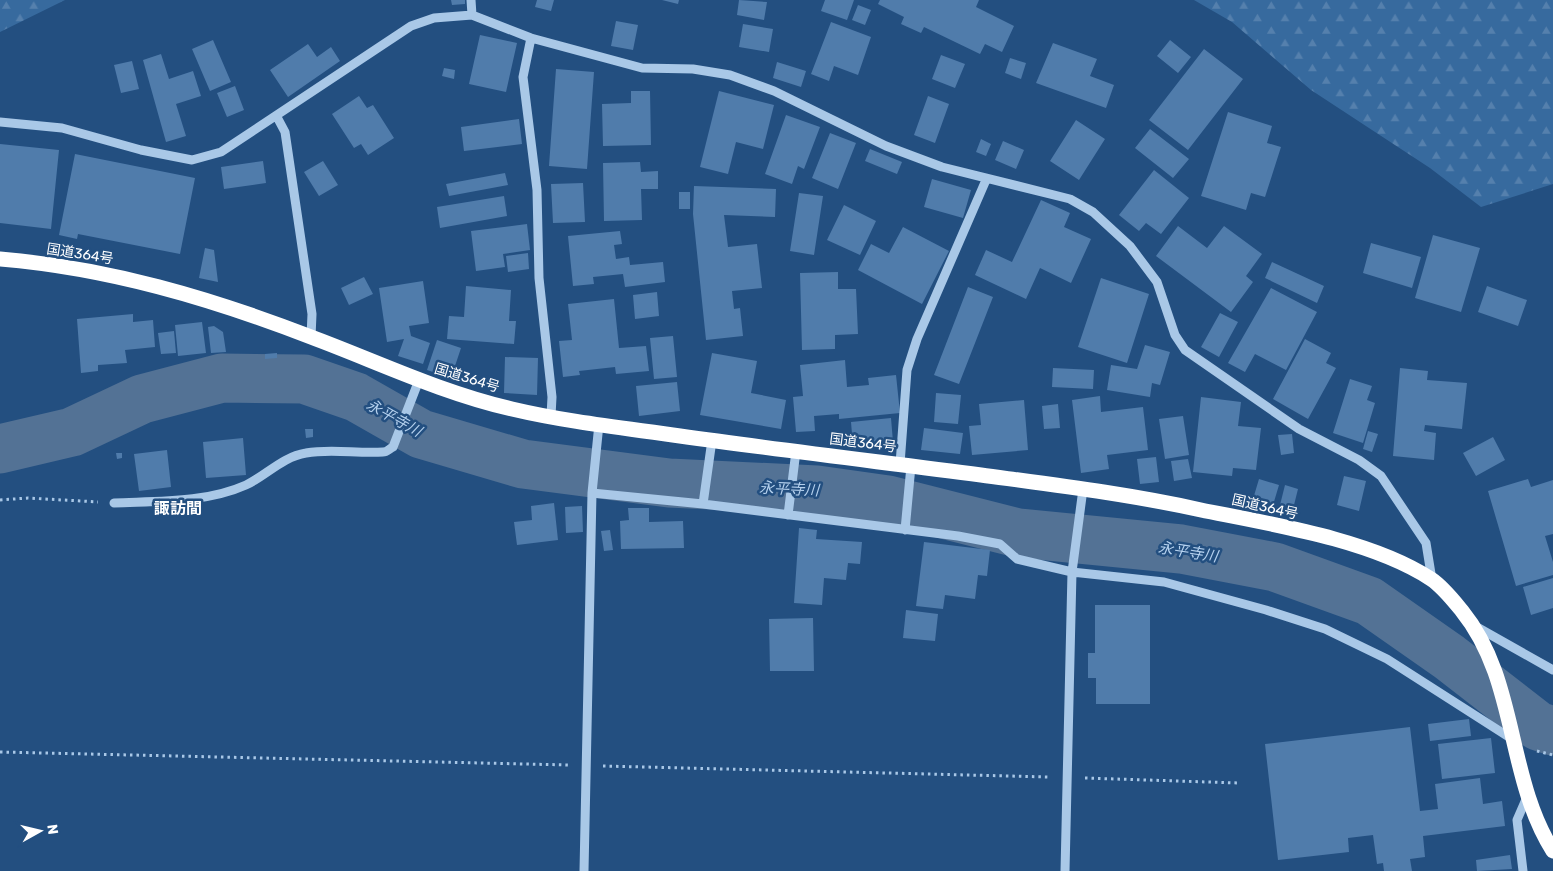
<svg xmlns="http://www.w3.org/2000/svg" width="1553" height="871" viewBox="0 0 1553 871" font-family="Rubik,'Noto Sans JP',sans-serif">
	<style>
		.forest { fill: url(#forest-firs) }
		.lines { fill: none; stroke-linecap: round; stroke-linejoin: round }
		.river { stroke: #537295; stroke-width: 49 }
		.building { fill: #507cab }
		.path { stroke: #a9c8e7; stroke-width: 3; stroke-dasharray: 2.5 4; stroke-linecap: butt }
		.minor { stroke: #a9c8e7; stroke-width: 9 }
		.highway { stroke: #fff; stroke-width: 15 }
		.labels { text-anchor: middle; dominant-baseline: central; stroke-width: 5; stroke-linejoin: round; paint-order: stroke }
		.street-label { font-size: 14px; fill: #fff; stroke: #234f80 }
		.water-label { font-size: 15px; font-style: italic; fill: #b5d1ee; stroke: #234f80 }
		.quarter-label { font-size: 16px; font-weight: bold; fill: #fff; stroke: #234f80 }
	</style>
	<defs>
		<pattern id="forest-firs" width="22" height="20" patternUnits="userSpaceOnUse" patternTransform="scale(1.25)"><rect width="22" height="20" fill="#376a9e"/><path d="M5 1l3.5 6h-7zM16 11l3.5 6h-7z" fill="#5580ad"/></pattern>
	</defs>
	<rect width="100%" height="100%" fill="#234f80"/>
	<path class="forest" d="M0,0H65L0,32Z
		M1194,0H1553V184L1481,207L1430,168L1311,90L1232,22Z"/>
	<g class="lines">
		<path class="river" d="M0,449L72,432L142,399L222,378L304,379L356,397L421,434L523,464L669,483L817,490L888,500L1018,533L1181,549L1275,567L1369,601L1449,657L1538,726L1553,731"/>
	</g>
	<path class="building" d="M451,0H465V4L452,5Z
		M537,0H554L551,11L535,7Z
		M662,0H679L678,4Z
		M739,0L767,2L764,20L737,15Z
		M825,0H854L847,20L821,11Z
		M880,0H979L976,7L1014,26L1002,52L985,44L980,54L924,27L921,33L901,24L904,17L878,4Z
		M858,5L871,10L865,25L852,20Z
		M616,21L638,25L633,50L611,46Z
		M831,22L871,37L858,75L834,66L829,81L811,74Z
		M743,24L773,29L769,52L739,47Z
		M480,35L517,43L506,92L469,84Z
		M213,40L231,82L210,91L192,49Z
		M1170,40L1191,57L1178,73L1157,56Z
		M1053,43L1097,59L1090,76L1114,85L1106,108L1036,83Z
		M308,44L317,57L331,47L340,61L288,97L270,70Z
		M1204,49L1243,79L1188,150L1149,120Z
		M161,54L169,79L193,71L201,96L176,104L186,136L166,142L143,60Z
		M941,55L965,64L955,88L932,79Z
		M1010,58L1026,63L1021,79L1005,73Z
		M132,61L139,89L121,93L114,65Z
		M777,62L806,71L801,87L773,78Z
		M444,68L455,70L454,79L442,76Z
		M556,69L594,72L587,169L549,166Z
		M235,86L244,110L227,117L217,93Z
		M631,91H650L651,145L603,146L602,104L631,103Z
		M719,91L774,105L763,149L736,142L728,174L700,167Z
		M359,96L367,108L373,105L394,138L368,155L361,144L354,148L332,114Z
		M928,96L949,104L935,143L914,135Z
		M1228,112L1272,126L1267,143L1281,147L1265,197L1251,193L1246,210L1201,196Z
		M786,115L820,127L804,169L798,166L792,184L765,174Z
		M519,119L522,144L464,151L461,127Z
		M1076,120L1105,139L1079,180L1050,161Z
		M1150,129L1189,159L1173,178L1135,148Z
		M830,133L856,143L838,189L812,178Z
		M981,139L991,144L986,156L976,152Z
		M1003,141L1024,150L1016,169L995,160Z
		M0,144L59,150L51,229L0,223Z
		M870,149L902,162L897,174L865,161Z
		M75,154L195,178L180,254L78,234L77,239L59,235Z
		M263,161L266,183L224,189L221,167Z
		M323,161L338,185L319,196L304,172Z
		M640,162L641,172L658,171V189H641L642,220L604,221L603,163Z
		M1154,170L1189,198L1161,234L1146,223L1139,231L1119,215Z
		M505,173L508,185L449,196L446,184Z
		M932,179L971,190L963,218L924,207Z
		M583,183L585,222L553,223L551,184Z
		M694,186L776,189L775,217L724,215L728,247L757,244L762,288L732,291L734,309L740,308L743,336L706,340L693,214Z
		M679,192H690V209H679Z
		M799,193L823,196L814,255L790,251Z
		M504,196L507,216L440,228L437,207Z
		M1041,200L1070,213L1064,227L1091,239L1071,283L1040,268L1026,299L975,275L986,250L1012,262Z
		M844,205L876,221L860,255L827,240Z
		M527,224L530,250L503,254L505,267L476,271L471,231Z
		M1178,226L1207,248L1224,226L1262,254L1246,276L1253,282L1231,312L1156,256Z
		M903,227L949,251L922,304L858,270L871,244L889,253Z
		M620,231L622,244L614,245L616,259L629,257L630,265L663,262L665,282L625,287L623,274L593,277L594,284L573,286L568,236Z
		M1433,235L1480,248L1461,312L1415,298Z
		M1371,243L1421,257L1412,288L1363,273Z
		M205,248L214,250L218,282L199,278Z
		M528,253L529,269L508,272L506,256Z
		M1272,262L1324,286L1317,303L1265,278Z
		M838,272V289H856L858,334L835,335V349L802,350L800,273Z
		M364,277L373,294L349,305L341,288Z
		M1101,278L1149,294L1127,363L1078,347Z
		M423,281L429,323L409,326L411,336L430,343L423,364L398,356L404,339L387,342L379,288Z
		M466,286L511,290L509,321H516L514,344L447,339L449,316L464,317Z
		M1487,286L1527,300L1518,326L1478,312Z
		M968,287L993,297L959,384L934,375Z
		M1271,288L1317,312L1286,370L1255,354L1245,372L1228,363Z
		M657,292L659,316L635,319L633,295Z
		M614,299L619,348L646,346L649,371L616,374L615,367L579,371L580,375L563,377L559,341L572,340L568,304Z
		M1220,313L1238,322L1219,357L1201,347Z
		M133,314V322L153,320L155,347L125,350L127,363L98,365V371L81,373L77,319Z
		M202,322L206,353L178,356L175,325Z
		M214,326L223,332L226,352L211,353L208,327Z
		M174,331L176,353L161,354L158,333Z
		M673,336L677,377L654,379L650,338Z
		M1305,339L1331,353L1326,363L1336,368L1308,419L1273,399Z
		M437,340L461,348L451,378L427,370Z
		M1145,345L1170,352L1160,385L1152,383L1150,397L1107,390L1111,365L1137,369Z
		M277,353V358L265,359V354Z
		M712,353L757,361L751,393L786,400L781,429L700,415Z
		M505,357L538,358L537,395L504,393Z
		M845,360L847,387L869,385L868,378L896,375L900,413L839,419V414L814,416L815,431L796,432L793,397L803,396L800,365Z
		M1053,368L1094,370L1093,389L1052,387Z
		M1400,368L1428,371L1427,380L1467,383L1462,429L1425,425L1424,431L1436,433L1434,460L1393,456Z
		M1350,379L1372,386L1367,400L1375,403L1363,443L1333,433Z
		M677,382L680,411L639,416L636,386Z
		M936,393L961,395L958,424L934,422Z
		M1100,396L1101,412L1143,407L1148,450L1107,455L1109,469L1081,473L1072,400Z
		M1201,397L1241,402L1238,426L1261,428L1256,470L1233,468L1232,476L1193,472Z
		M1024,400L1028,450L972,455L969,426L981,425L979,404Z
		M1058,404L1060,428L1044,429L1042,406Z
		M1183,416L1189,455L1165,459L1159,419Z
		M891,418L893,442L853,446L851,422Z
		M924,428L963,433L960,454L921,450Z
		M305,429H313V437L306,438Z
		M1368,431L1378,434L1372,452L1363,449Z
		M1292,434L1294,453L1281,455L1278,435Z
		M1493,437L1505,460L1476,476L1463,453Z
		M243,438L246,475L206,478L203,442Z
		M167,450L171,487L139,491L134,454Z
		M116,453H122V458L117,459Z
		M1156,457L1159,482L1140,484L1137,459Z
		M1188,459L1192,478L1174,481L1171,461Z
		M1344,476L1366,481L1359,511L1337,505Z
		M1259,479L1279,485L1273,505L1253,499Z
		M1528,479L1531,487L1553,480V534L1545,536L1553,562V575L1516,586L1488,491Z
		M1285,485L1298,489L1293,509L1280,505Z
		M554,503L558,540L517,545L514,522L532,520L531,506Z
		M582,506L583,532L566,533L565,507Z
		M628,508H649V522L683,521L684,548L621,549L620,521L629,520Z
		M799,528L817,530L816,539L862,542L860,564L848,563L846,580L824,578L822,605L794,603Z
		M610,530L613,550L604,551L601,531Z
		M924,542L990,550L987,576L978,575L975,599L945,595L943,609L916,606Z
		M1553,578V608L1531,615L1523,587Z
		M1095,605H1150V704H1096V678H1088V653H1095Z
		M906,610L938,614L935,641L903,638Z
		M813,618L814,671H770L769,619Z
		M1469,719L1471,736L1430,741L1428,724Z
		M1410,727L1420,811L1438,809L1435,784L1480,778L1483,804L1502,801L1505,826L1423,836L1425,857L1410,859L1412,871H1384L1383,863L1377,864L1373,835L1348,838L1349,852L1278,860L1265,744Z
		M1491,738L1495,773L1442,779L1438,744Z
		M1510,855L1512,869L1477,871L1476,860Z"/>
	<g class="lines">
		<path class="path" d="M0,500L28,498L98,502
			M1537,751L1553,755
			M0,752L569,765
			M603,766L1049,777
			M1085,778L1239,783"/>
		<path class="minor" d="M471,0L472,15
			M531,38L523,77L537,190L539,278L552,397L551,416
			M277,117L285,132L312,314L311,337
			M0,122L62,128L141,150L192,160L221,152L411,26L434,18L472,15L531,38L642,68L693,69L730,75L774,91L886,146L942,167L1070,199L1093,212L1130,246L1157,282L1175,335L1185,350L1299,429L1359,460L1381,476L1426,543L1432,580
			M900,464L907,370L917,339L986,180
			M592,493L703,504L958,536L1000,544L1017,559L1072,572L1164,582L1266,610L1325,629L1387,659L1512,739
			M114,503C157,501 206,503 246,485C267,475 282,457 306,453C332,448 357,454 383,452C387,452 389,449 393,447L419,380
			M703,504L712,440
			M788,515L796,451
			M905,530L911,466
			M1475,626L1553,670
			M584,871L592,493L599,424
			M1065,871L1072,572L1083,489
			M1523,871L1517,820L1527,797"/>
		<path class="highway" d="M0,259C108,268 210,298 311,337C378,362 442,393 512,409C567,422 624,428 680,436C780,450 881,462 981,475C1055,485 1129,494 1201,510C1271,524 1372,540 1431,579C1443,587 1453,600 1462,611C1518,680 1506,777 1553,851"/>
	</g>
	<g class="labels">
		<g class="street-label">
			<text transform="translate(80 254) rotate(9)">国道364号</text>
			<text transform="translate(467 378) rotate(17)">国道364号</text>
			<text transform="translate(863 443) rotate(7)">国道364号</text>
			<text transform="translate(1265 507) rotate(13)">国道364号</text>
		</g>
		<g class="water-label">
			<text transform="translate(394 418) rotate(29)">永平寺川</text>
			<text transform="translate(789 489) rotate(3)">永平寺川</text>
			<text transform="translate(1188 552) rotate(9)">永平寺川</text>
		</g>
		<g class="quarter-label">
			<text x="178" y="508">諏訪間</text>
		</g>
	</g>
	<g transform="translate(40 831) rotate(82)" stroke="#234f80" stroke-width="4" paint-order="stroke">
	<path d="M0-4L9 19L0 12L-9 19Z" fill="#ffffff"/>
	<text y="-8" font-size="14" font-weight="bold" text-anchor="middle" fill="#ffffff">N</text>
	</g>
</svg>
